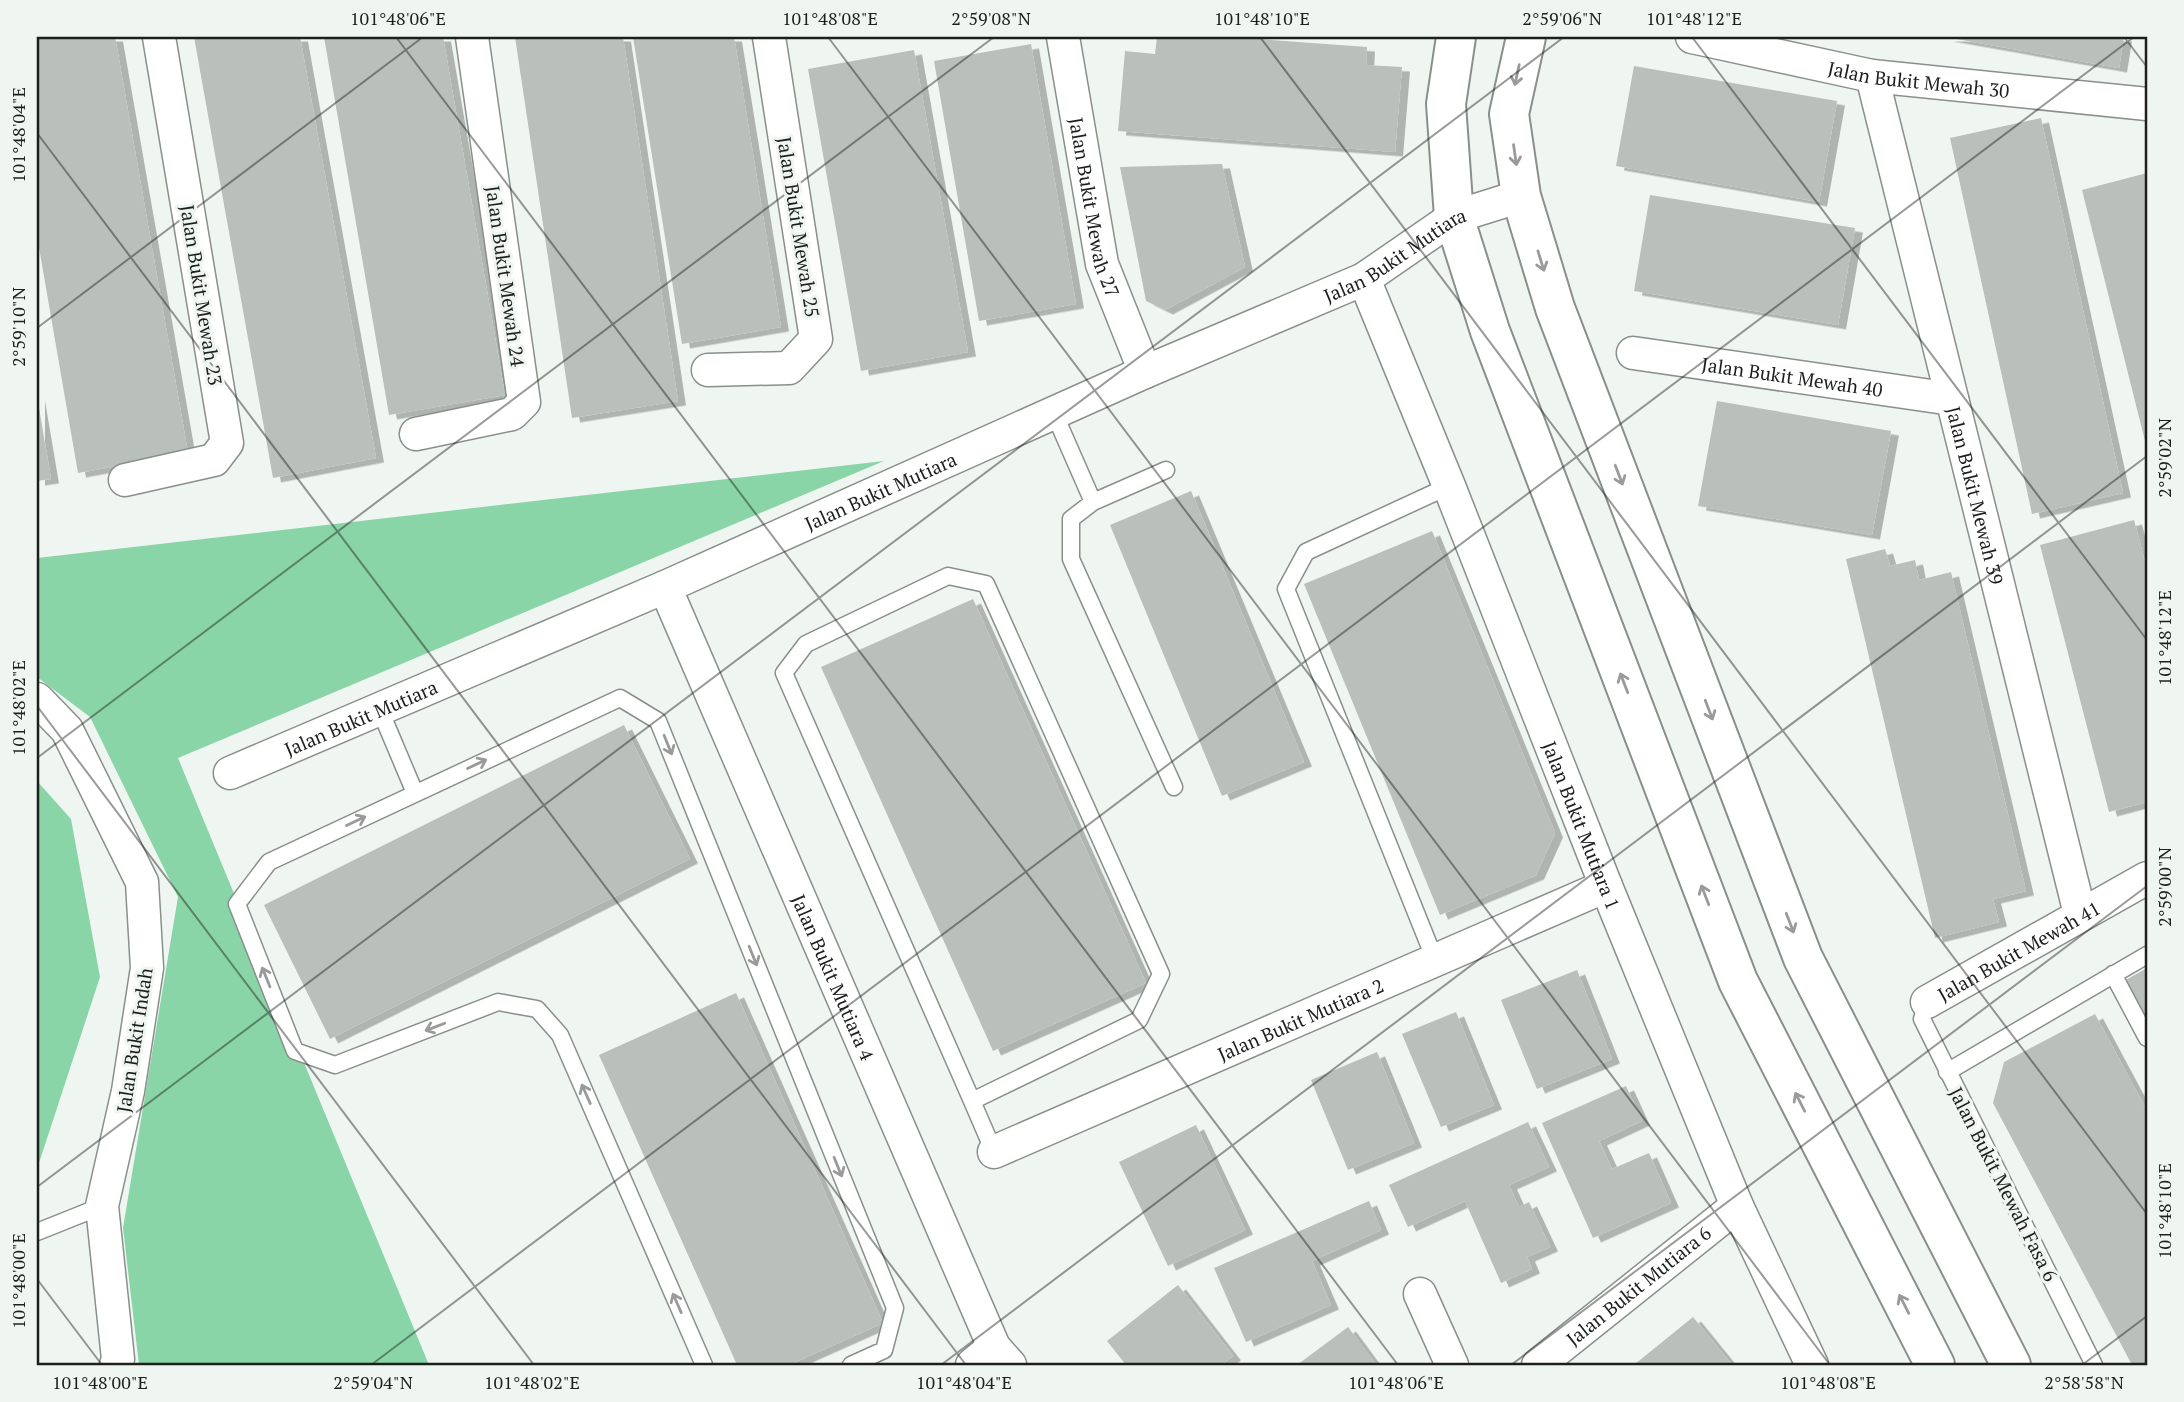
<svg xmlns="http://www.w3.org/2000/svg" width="2184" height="1402" viewBox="0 0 2184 1402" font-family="'PT Serif',serif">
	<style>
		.forest { fill: #8ad5a7 }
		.building { fill: #b9c0bb; filter: url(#shadow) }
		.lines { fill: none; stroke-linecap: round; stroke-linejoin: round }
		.service-casing { stroke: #89908b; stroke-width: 19 }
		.minor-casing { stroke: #89908b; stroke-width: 35 }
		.tertiary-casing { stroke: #89908b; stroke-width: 42 }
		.service { stroke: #fff; stroke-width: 16 }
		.minor { stroke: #fff; stroke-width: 32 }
		.tertiary { stroke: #fff; stroke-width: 38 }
		.oneway { stroke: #999a99 }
		.ticks { fill: none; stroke: #1d1f1d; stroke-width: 2; stroke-opacity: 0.45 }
		.labels { text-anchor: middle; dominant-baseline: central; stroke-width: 6; stroke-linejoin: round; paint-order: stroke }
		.street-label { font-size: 19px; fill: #1d1f1d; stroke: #eff6f1 }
		.neatline { fill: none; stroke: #1d1f1d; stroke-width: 2.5 }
		.ticks-label { font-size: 18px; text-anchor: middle; fill: #1d1f1d }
	</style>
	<defs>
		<filter id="shadow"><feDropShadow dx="8" dy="4.5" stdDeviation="0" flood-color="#0004"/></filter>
	</defs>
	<rect width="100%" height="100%" fill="#eff6f1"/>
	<path class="forest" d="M884,461L178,758L429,1365H139L123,1228L178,897L90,717L37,677V558Z
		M37,781L71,819L100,977L37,1169Z"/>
	<path class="building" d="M37,37H115L188,453L78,473L37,236Z
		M194,37H300L376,458L273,478Z
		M324,37H443L505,395L389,415Z
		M515,37H623L678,401L572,418Z
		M633,37H734L781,327L682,344Z
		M1157,37H1231L1367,47L1366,65L1402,67L1395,152L1118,131L1125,51L1155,54Z
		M1945,37H2124L2119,68Z
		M1031,44L1076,304L979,321L934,61Z
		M914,50L968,352L861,371L808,69Z
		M1634,66L1837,101L1819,202L1616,166Z
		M2041,118L2123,493L2032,514L1950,138Z
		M1222,164L1245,267L1165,310L1146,301L1120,167Z
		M2147,173V445H2146L2082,190Z
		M1650,195L1855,228L1838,325L1634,291Z
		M37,396L51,479L37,481Z
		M1717,401L1891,431L1872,535L1698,506Z
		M1191,491L1304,762L1222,796L1110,525Z
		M2134,520L2147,570V802L2109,812L2040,545Z
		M1432,531L1555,833L1536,875L1440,915L1304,584Z
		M1885,549L1890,566L1915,560L1919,580L1951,572L2026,891L1993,899L1999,922L1935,938L1846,559Z
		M973,599L1146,983L993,1051L821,667Z
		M624,725L690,859L330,1039L264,905Z
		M2147,968V1025L2124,981Z
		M1577,970L1612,1059L1537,1089L1501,1000Z
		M736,993L883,1323L789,1365H737L599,1055Z
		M1456,1012L1494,1105L1441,1127L1402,1034Z
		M2095,1014L2147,1111V1365H2132L1993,1103L2004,1062Z
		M1377,1052L1414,1143L1348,1170L1311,1080Z
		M1626,1086L1642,1121L1599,1141L1612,1169L1649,1153L1671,1203L1593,1238L1542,1123Z
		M1528,1122L1549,1167L1509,1185L1519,1207L1529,1202L1550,1247L1527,1257L1532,1269L1501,1283L1465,1201L1408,1227L1389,1185Z
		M1196,1125L1245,1230L1168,1266L1119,1162Z
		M1369,1201L1381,1230L1312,1261L1331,1305L1246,1342L1214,1268Z
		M1178,1285L1233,1356L1221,1365H1126L1107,1341Z
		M1693,1317L1732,1365H1633L1640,1360Z
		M1348,1327L1376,1365H1297Z"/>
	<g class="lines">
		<defs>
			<path id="service" d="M1054,413L1093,502
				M1166,470L1093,502L1071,519V559L1174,787
				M380,710L415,793
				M1435,960L1286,589L1306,552L1449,486
				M2113,974L2147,1038
				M1927,1002L1922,1019L2094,1365
				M1947,1072L2147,955
				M972,1101L1139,1020L1161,974L986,584L948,576L806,644L784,673L972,1101L994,1152
				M37,1232L102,1206
				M704,1365L560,1035L537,1009L498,1002L335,1065L295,1051L237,904L269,862L620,698L658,721L895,1308L884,1350L851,1365"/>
			<g id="minor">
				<path id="s1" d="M1063,37L1102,264L1145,372"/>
				<path id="s2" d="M1692,37L1872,76L2147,104"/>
				<path id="s3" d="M1872,76L2080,914"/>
				<path id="s4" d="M1364,279L1449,486L1606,886L1737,1206L1812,1365"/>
				<path id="s5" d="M1633,353L1952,399"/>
				<path d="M708,370L789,368L816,339L769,37"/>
				<path d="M416,434L512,414L524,402L472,37"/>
				<path d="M125,480L214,460L227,443L159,37"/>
				<path id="s6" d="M665,587L994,1347L1010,1365"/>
				<path d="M37,699L67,730L142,882L147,968L128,1091L102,1206L118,1359L116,1365"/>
				<path id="s7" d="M230,773L665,587L1145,372L1364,279L1454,217L1521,196"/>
				<path id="s8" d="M1927,1002L2147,878"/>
				<path id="s9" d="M994,1152L1606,886"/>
				<path d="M1420,1294L1452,1365"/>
				<path d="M972,1365L994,1347"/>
				<path id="s10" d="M1538,1365L1737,1206"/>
			</g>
			<path id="tertiary" d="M1456,37L1446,104L1454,217L1490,331L1738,981L1935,1365
				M1526,37L1509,114L1521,196L1555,308L1803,958L2011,1365"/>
		</defs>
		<use href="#service" class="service-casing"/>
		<use href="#minor" class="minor-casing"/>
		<use href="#tertiary" class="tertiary-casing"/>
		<use href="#service" class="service"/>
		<use href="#minor" class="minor"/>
		<use href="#tertiary" class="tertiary"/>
	</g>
	<defs><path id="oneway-shaft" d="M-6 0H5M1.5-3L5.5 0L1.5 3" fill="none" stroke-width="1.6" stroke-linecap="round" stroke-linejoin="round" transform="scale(1.75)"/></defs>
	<g class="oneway">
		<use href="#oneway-shaft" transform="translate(1517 75) rotate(102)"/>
		<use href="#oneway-shaft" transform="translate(1515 155) rotate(82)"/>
		<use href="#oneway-shaft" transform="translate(1541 261) rotate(73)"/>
		<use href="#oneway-shaft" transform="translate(1619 475) rotate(69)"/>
		<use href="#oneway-shaft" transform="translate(1624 683) rotate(-111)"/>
		<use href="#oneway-shaft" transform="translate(1709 710) rotate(69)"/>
		<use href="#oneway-shaft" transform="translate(668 745) rotate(68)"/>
		<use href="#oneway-shaft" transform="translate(477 764) rotate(-25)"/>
		<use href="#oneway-shaft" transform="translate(356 821) rotate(-25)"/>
		<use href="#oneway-shaft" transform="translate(1705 895) rotate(-111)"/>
		<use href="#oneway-shaft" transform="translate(1790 923) rotate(69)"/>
		<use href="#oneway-shaft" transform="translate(753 956) rotate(68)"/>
		<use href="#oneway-shaft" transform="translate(266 977) rotate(-112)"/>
		<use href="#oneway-shaft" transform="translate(435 1027) rotate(159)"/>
		<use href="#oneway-shaft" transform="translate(586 1094) rotate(-114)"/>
		<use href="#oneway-shaft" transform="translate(1800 1102) rotate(-117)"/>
		<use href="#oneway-shaft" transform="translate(838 1167) rotate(68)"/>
		<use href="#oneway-shaft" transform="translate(677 1303) rotate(-114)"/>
		<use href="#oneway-shaft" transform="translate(1904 1304) rotate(-117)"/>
	</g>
	<path class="ticks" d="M396,37L1398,1365M828,37L1830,1365M1260,37L2147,1214M1692,37L2147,640M2124,37L2147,67M37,133L966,1365M37,328L423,37M37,706L534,1365M37,758L994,37M37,1187L1564,37M37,1279L102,1365M371,1365L2134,37M941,1365L2147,456M1511,1365L2147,886M2082,1365L2147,1316"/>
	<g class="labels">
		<g class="street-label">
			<text stroke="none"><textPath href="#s2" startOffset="231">Jalan Bukit Mewah 30</textPath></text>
			<text stroke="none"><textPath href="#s1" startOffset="173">Jalan Bukit Mewah 27</textPath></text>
			<text transform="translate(799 227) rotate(81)">Jalan Bukit Mewah 25</text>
			<text stroke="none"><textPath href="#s7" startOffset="1276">Jalan Bukit Mutiara</textPath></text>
			<text transform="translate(506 276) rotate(82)">Jalan Bukit Mewah 24</text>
			<text transform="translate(202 295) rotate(81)">Jalan Bukit Mewah 23</text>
			<text stroke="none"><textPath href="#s5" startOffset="161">Jalan Bukit Mewah 40</textPath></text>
			<text stroke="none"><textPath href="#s7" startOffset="709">Jalan Bukit Mutiara</textPath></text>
			<text stroke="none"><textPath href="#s3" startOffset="432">Jalan Bukit Mewah 39</textPath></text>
			<text stroke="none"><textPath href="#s7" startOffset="142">Jalan Bukit Mutiara</textPath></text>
			<text stroke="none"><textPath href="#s4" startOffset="588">Jalan Bukit Mutiara 1</textPath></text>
			<text stroke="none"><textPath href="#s8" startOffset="105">Jalan Bukit Mewah 41</textPath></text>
			<text stroke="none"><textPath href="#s6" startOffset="425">Jalan Bukit Mutiara 4</textPath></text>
			<text stroke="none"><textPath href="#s9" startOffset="334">Jalan Bukit Mutiara 2</textPath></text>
			<text transform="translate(134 1040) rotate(-81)">Jalan Bukit Indah</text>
			<text transform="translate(2004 1184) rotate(63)">Jalan Bukit Mewah Fasa 6</text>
			<text stroke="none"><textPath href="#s10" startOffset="128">Jalan Bukit Mutiara 6</textPath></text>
		</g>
	</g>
	<rect width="2184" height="1402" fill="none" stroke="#eff6f1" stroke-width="77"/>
	<rect x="38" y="38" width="2108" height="1326" class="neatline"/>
	<g class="ticks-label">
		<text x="398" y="25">101°48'06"E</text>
		<text x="830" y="25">101°48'08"E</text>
		<text x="991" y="25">2°59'08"N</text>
		<text x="1262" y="25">101°48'10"E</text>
		<text x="1562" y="25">2°59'06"N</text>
		<text x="1694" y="25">101°48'12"E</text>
		<text transform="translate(19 135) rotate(-90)" y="6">101°48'04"E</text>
		<text transform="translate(19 327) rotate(-90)" y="6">2°59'10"N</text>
		<text transform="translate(2165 458) rotate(-90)" y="6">2°59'02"N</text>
		<text transform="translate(2165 638) rotate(-90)" y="6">101°48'12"E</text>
		<text transform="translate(19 708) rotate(-90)" y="6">101°48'02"E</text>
		<text transform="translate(2165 887) rotate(-90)" y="6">2°59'00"N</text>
		<text transform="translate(2165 1211) rotate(-90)" y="6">101°48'10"E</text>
		<text transform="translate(19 1281) rotate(-90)" y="6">101°48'00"E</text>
		<text x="100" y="1389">101°48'00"E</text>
		<text x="373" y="1389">2°59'04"N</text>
		<text x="532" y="1389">101°48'02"E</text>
		<text x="964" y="1389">101°48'04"E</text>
		<text x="1396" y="1389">101°48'06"E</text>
		<text x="1828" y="1389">101°48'08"E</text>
		<text x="2084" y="1389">2°58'58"N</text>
	</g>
</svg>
